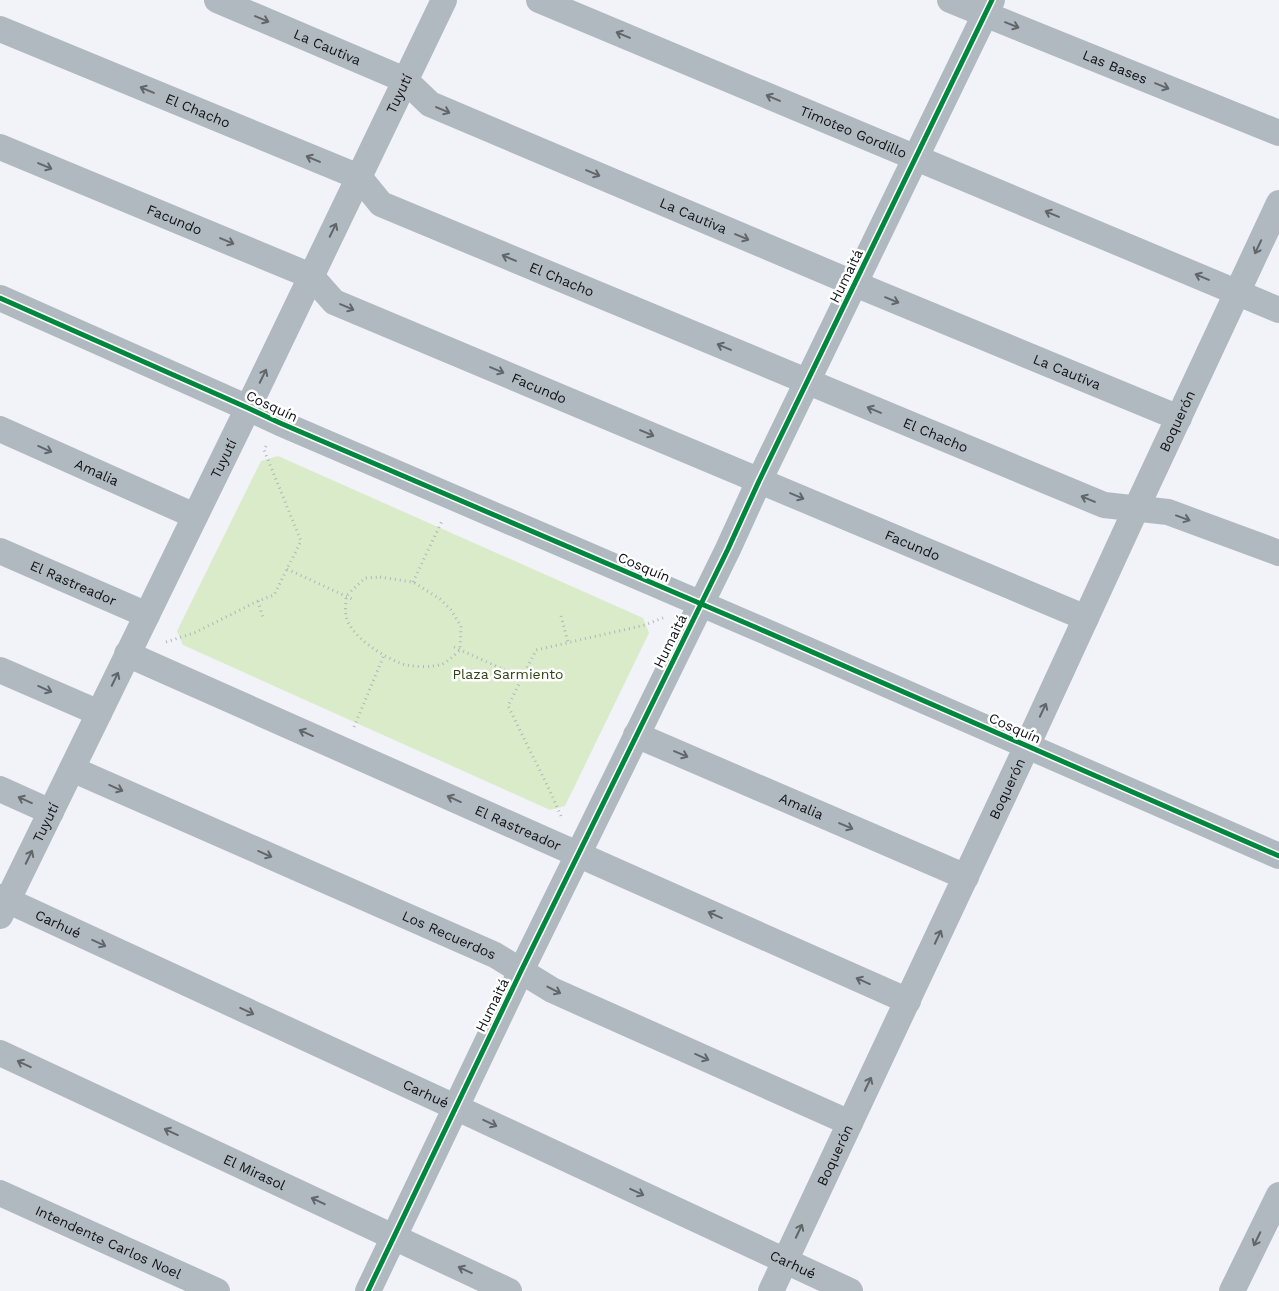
<svg xmlns="http://www.w3.org/2000/svg" width="1279" height="1291" viewBox="0 0 1279 1291" font-family="'Work Sans',sans-serif">
	<style>
		.green { fill: #daebc9 }
		.lines { fill: none; stroke-linecap: round; stroke-linejoin: round }
		.path { stroke: #b0b6bb; stroke-width: 3; stroke-dasharray: 1 4; stroke-linecap: butt }
		.minor { stroke: #b0b9c0; stroke-width: 26 }
		.cycleway-casing { stroke: #fff; stroke-width: 8 }
		.cycleway { stroke: #00873e; stroke-width: 5 }
		.oneway { stroke: #60666a }
		.labels { text-anchor: middle; dominant-baseline: central; stroke-width: 5; stroke-linejoin: round; paint-order: stroke }
		.street-label { font-size: 14px; fill: #111215; stroke: #fff }
		.park-label { font-size: 14px; fill: #2f4212; stroke: #fff }
	</style>
	<rect width="100%" height="100%" fill="#f1f3f8"/>
	<path class="green" d="M278,456L643,618L649,633L565,806L550,810L183,645L177,631L261,461Z"/>
	<g class="lines">
		<path class="path" d="M287,569L352,599
			M380,577L413,582L440,599L451,610L461,626L460,650C455,654 448,662 442,664C433,668 408,667 400,663C382,656 350,636 346,616C345,610 346,603 346,596L365,578Z
			M413,582L442,521
			M258,601L263,618
			M561,616L568,642
			M166,642L194,633L258,601L274,595L301,541L264,450L266,446
			M454,647L522,678
			M354,727L384,655
			M561,816L549,789L508,706L536,650L645,625L665,617"/>
		<g class="minor">
			<path id="s1" d="M217,0L405,80L430,104L855,284L1179,418"/>
			<path id="s2" d="M539,0L1279,310"/>
			<path id="s3" d="M950,0L1279,133"/>
			<path id="s4" d="M0,29L359,177L381,204L1104,505L1168,512L1279,553"/>
			<path id="s5" d="M0,147L311,276L334,302L1086,618"/>
			<path d="M0,298L248,408L280,423L755,627L1279,856"/>
			<path id="s6" d="M0,429L195,516"/>
			<path id="s7" d="M0,551L147,615"/>
			<path id="s8" d="M127,654L908,1001"/>
			<path d="M0,670L99,713"/>
			<path id="s9" d="M636,735L966,877"/>
			<path id="s10" d="M72,769L495,955L552,990L850,1123"/>
			<path d="M0,789L51,812"/>
			<path id="s11" d="M0,897L455,1107L850,1291"/>
			<path id="s12" d="M0,916L248,408L444,0"/>
			<path id="s13" d="M0,1053L509,1291"/>
			<path id="s14" d="M0,1193L217,1291"/>
			<path d="M368,1291L521,971L728,549L759,481L992,0"/>
			<path id="s15" d="M771,1291L1027,746L1136,509L1279,203"/>
			<path d="M1232,1291L1279,1195"/>
		</g>
		<defs>
			<path id="cycleway" d="M0,298L248,408L280,423L755,627L1279,856
				M368,1291L521,971L728,549L759,481L992,0"/>
		</defs>
		<use href="#cycleway" class="cycleway-casing"/>
		<use href="#cycleway" class="cycleway"/>
	</g>
	<defs><path id="oneway-shaft" d="M-6 0H5M1.5-3L5.5 0L1.5 3" fill="none" stroke-width="1.6" stroke-linecap="round" stroke-linejoin="round" transform="scale(1.25)"/></defs>
	<g class="oneway">
		<use href="#oneway-shaft" transform="translate(262 19) rotate(23)"/>
		<use href="#oneway-shaft" transform="translate(1012 25) rotate(22)"/>
		<use href="#oneway-shaft" transform="translate(623 35) rotate(-157)"/>
		<use href="#oneway-shaft" transform="translate(1162 86) rotate(22)"/>
		<use href="#oneway-shaft" transform="translate(147 90) rotate(-157)"/>
		<use href="#oneway-shaft" transform="translate(773 98) rotate(-157)"/>
		<use href="#oneway-shaft" transform="translate(443 110) rotate(23)"/>
		<use href="#oneway-shaft" transform="translate(313 159) rotate(-157)"/>
		<use href="#oneway-shaft" transform="translate(45 166) rotate(23)"/>
		<use href="#oneway-shaft" transform="translate(593 173) rotate(23)"/>
		<use href="#oneway-shaft" transform="translate(1052 214) rotate(-157)"/>
		<use href="#oneway-shaft" transform="translate(333 230) rotate(-64)"/>
		<use href="#oneway-shaft" transform="translate(742 237) rotate(23)"/>
		<use href="#oneway-shaft" transform="translate(227 241) rotate(23)"/>
		<use href="#oneway-shaft" transform="translate(1258 247) rotate(115)"/>
		<use href="#oneway-shaft" transform="translate(509 258) rotate(-157)"/>
		<use href="#oneway-shaft" transform="translate(1202 277) rotate(-157)"/>
		<use href="#oneway-shaft" transform="translate(892 300) rotate(22)"/>
		<use href="#oneway-shaft" transform="translate(347 307) rotate(23)"/>
		<use href="#oneway-shaft" transform="translate(724 347) rotate(-157)"/>
		<use href="#oneway-shaft" transform="translate(497 370) rotate(23)"/>
		<use href="#oneway-shaft" transform="translate(263 376) rotate(-64)"/>
		<use href="#oneway-shaft" transform="translate(874 410) rotate(-157)"/>
		<use href="#oneway-shaft" transform="translate(647 433) rotate(23)"/>
		<use href="#oneway-shaft" transform="translate(45 449) rotate(24)"/>
		<use href="#oneway-shaft" transform="translate(797 496) rotate(23)"/>
		<use href="#oneway-shaft" transform="translate(1088 499) rotate(-157)"/>
		<use href="#oneway-shaft" transform="translate(1183 518) rotate(20)"/>
		<use href="#oneway-shaft" transform="translate(115 679) rotate(-64)"/>
		<use href="#oneway-shaft" transform="translate(45 689) rotate(24)"/>
		<use href="#oneway-shaft" transform="translate(1043 710) rotate(-65)"/>
		<use href="#oneway-shaft" transform="translate(306 733) rotate(-156)"/>
		<use href="#oneway-shaft" transform="translate(681 754) rotate(23)"/>
		<use href="#oneway-shaft" transform="translate(116 788) rotate(24)"/>
		<use href="#oneway-shaft" transform="translate(454 799) rotate(-156)"/>
		<use href="#oneway-shaft" transform="translate(25 800) rotate(-156)"/>
		<use href="#oneway-shaft" transform="translate(846 826) rotate(23)"/>
		<use href="#oneway-shaft" transform="translate(265 854) rotate(24)"/>
		<use href="#oneway-shaft" transform="translate(29 857) rotate(-64)"/>
		<use href="#oneway-shaft" transform="translate(715 915) rotate(-156)"/>
		<use href="#oneway-shaft" transform="translate(938 937) rotate(-65)"/>
		<use href="#oneway-shaft" transform="translate(99 943) rotate(25)"/>
		<use href="#oneway-shaft" transform="translate(863 981) rotate(-156)"/>
		<use href="#oneway-shaft" transform="translate(554 990) rotate(27)"/>
		<use href="#oneway-shaft" transform="translate(247 1011) rotate(25)"/>
		<use href="#oneway-shaft" transform="translate(702 1057) rotate(24)"/>
		<use href="#oneway-shaft" transform="translate(24 1064) rotate(-155)"/>
		<use href="#oneway-shaft" transform="translate(868 1084) rotate(-65)"/>
		<use href="#oneway-shaft" transform="translate(490 1123) rotate(25)"/>
		<use href="#oneway-shaft" transform="translate(171 1132) rotate(-155)"/>
		<use href="#oneway-shaft" transform="translate(637 1192) rotate(25)"/>
		<use href="#oneway-shaft" transform="translate(318 1201) rotate(-155)"/>
		<use href="#oneway-shaft" transform="translate(799 1231) rotate(-65)"/>
		<use href="#oneway-shaft" transform="translate(1257 1239) rotate(116)"/>
		<use href="#oneway-shaft" transform="translate(465 1270) rotate(-155)"/>
	</g>
	<g class="labels">
		<g class="street-label">
			<text stroke="none"><textPath href="#s1" startOffset="120">La Cautiva</textPath></text>
			<text stroke="none"><textPath href="#s3" startOffset="178">Las Bases</textPath></text>
			<text stroke="none"><textPath href="#s12" startOffset="914">Tuyutí</textPath></text>
			<text stroke="none"><textPath href="#s4" startOffset="214">El Chacho</textPath></text>
			<text stroke="none"><textPath href="#s2" startOffset="341">Timoteo Gordillo</textPath></text>
			<text stroke="none"><textPath href="#s1" startOffset="525">La Cautiva</textPath></text>
			<text stroke="none"><textPath href="#s5" startOffset="189">Facundo</textPath></text>
			<text transform="translate(846 276) rotate(-64)">Humaitá</text>
			<text stroke="none"><textPath href="#s4" startOffset="619">El Chacho</textPath></text>
			<text stroke="none"><textPath href="#s1" startOffset="930">La Cautiva</textPath></text>
			<text stroke="none"><textPath href="#s5" startOffset="594">Facundo</textPath></text>
			<text transform="translate(272 406) rotate(25)">Cosquín</text>
			<text stroke="none"><textPath href="#s15" startOffset="960">Boquerón</textPath></text>
			<text stroke="none"><textPath href="#s4" startOffset="1024">El Chacho</textPath></text>
			<text stroke="none"><textPath href="#s12" startOffset="509">Tuyutí</textPath></text>
			<text stroke="none"><textPath href="#s6" startOffset="106">Amalia</textPath></text>
			<text stroke="none"><textPath href="#s5" startOffset="999">Facundo</textPath></text>
			<text transform="translate(644 567) rotate(23)">Cosquín</text>
			<text stroke="none"><textPath href="#s7" startOffset="80">El Rastreador</textPath></text>
			<text transform="translate(670 641) rotate(-64)">Humaitá</text>
			<text transform="translate(1015 728) rotate(24)">Cosquín</text>
			<text stroke="none"><textPath href="#s15" startOffset="555">Boquerón</textPath></text>
			<text stroke="none"><textPath href="#s9" startOffset="180">Amalia</textPath></text>
			<text stroke="none"><textPath href="#s12" startOffset="104">Tuyutí</textPath></text>
			<text stroke="none"><textPath href="#s8" startOffset="428">El Rastreador</textPath></text>
			<text stroke="none"><textPath href="#s11" startOffset="64">Carhué</textPath></text>
			<text stroke="none"><textPath href="#s10" startOffset="412">Los Recuerdos</textPath></text>
			<text transform="translate(492 1005) rotate(-64)">Humaitá</text>
			<text stroke="none"><textPath href="#s11" startOffset="469">Carhué</textPath></text>
			<text stroke="none"><textPath href="#s15" startOffset="150">Boquerón</textPath></text>
			<text stroke="none"><textPath href="#s13" startOffset="281">El Mirasol</textPath></text>
			<text stroke="none"><textPath href="#s14" startOffset="119">Intendente Carlos Noel</textPath></text>
			<text stroke="none"><textPath href="#s11" startOffset="874">Carhué</textPath></text>
		</g>
		<g class="park-label">
			<text x="508" y="674">Plaza Sarmiento</text>
		</g>
	</g>
</svg>
